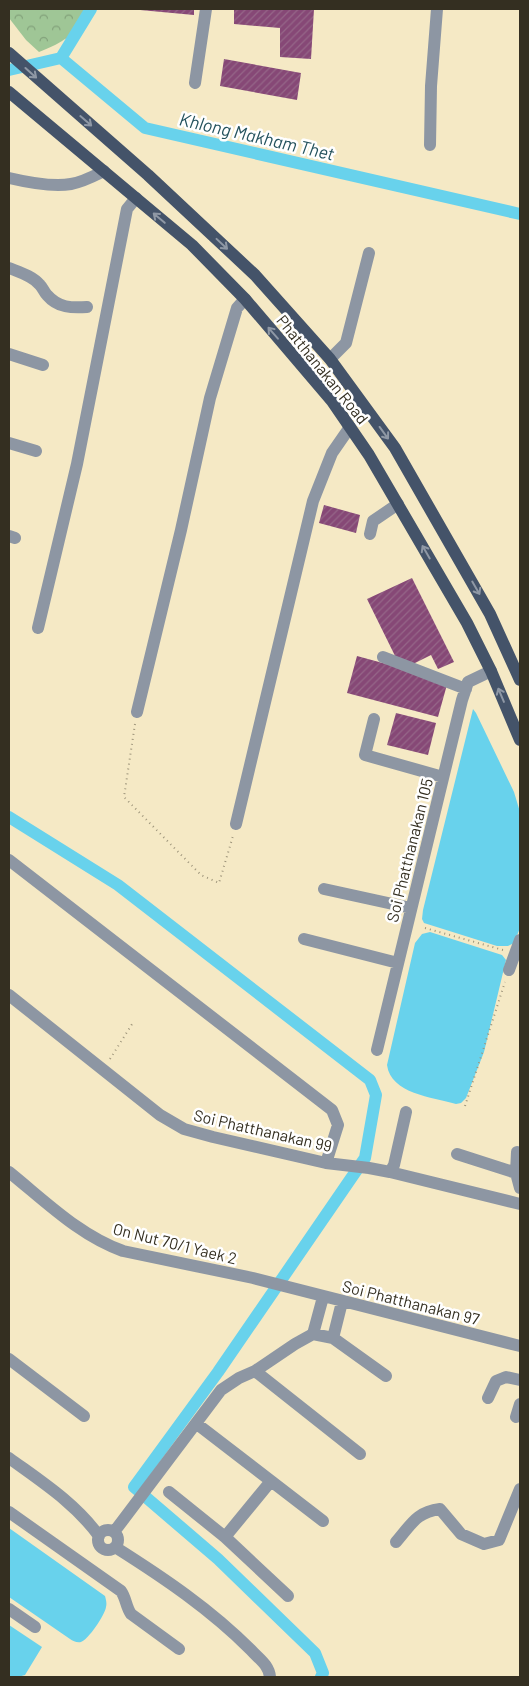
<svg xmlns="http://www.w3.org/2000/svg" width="529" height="1686" viewBox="0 0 529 1686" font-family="Barlow,sans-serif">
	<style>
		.forest { fill: url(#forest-crowns) }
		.water { fill: #68d2ec }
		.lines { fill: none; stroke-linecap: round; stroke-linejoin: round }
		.canal { stroke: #68d2ec; stroke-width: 12 }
		.building { fill: url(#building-hatch) }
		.path { stroke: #9e957b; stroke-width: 2; stroke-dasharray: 1 4; stroke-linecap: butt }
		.minor { stroke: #8d96a3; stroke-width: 12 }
		.major { stroke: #445369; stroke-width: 12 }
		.oneway { stroke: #8f98a5 }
		.labels { text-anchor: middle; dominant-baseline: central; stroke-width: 5; stroke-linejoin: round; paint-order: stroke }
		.street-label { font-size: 16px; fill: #342f21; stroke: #fff }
		.water-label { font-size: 18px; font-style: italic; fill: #24525d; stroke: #fff }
	</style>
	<defs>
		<pattern id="forest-crowns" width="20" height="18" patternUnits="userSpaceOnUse" patternTransform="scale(1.25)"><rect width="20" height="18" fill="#9fc696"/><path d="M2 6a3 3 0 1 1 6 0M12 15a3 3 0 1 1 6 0" fill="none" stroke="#82a17a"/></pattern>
		<pattern id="building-hatch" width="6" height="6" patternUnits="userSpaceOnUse" patternTransform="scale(1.25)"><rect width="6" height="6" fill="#864876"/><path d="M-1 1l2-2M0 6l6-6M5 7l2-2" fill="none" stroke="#956688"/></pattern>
	</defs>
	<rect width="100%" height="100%" fill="#f5e9c5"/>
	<path class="forest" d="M9,9H85C79,34 62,43 39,52L26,40L9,18Z"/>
	<path class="water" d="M473,709L476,713L514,792L520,812V928L514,943L508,946H497L424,923L422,919L423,910Z
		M430,932L502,955L506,960L484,1052L466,1098L461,1103L456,1104C432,1097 391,1094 387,1065L415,943L422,934Z
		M9,1528L105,1596C106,1600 107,1603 106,1607C105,1615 88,1640 81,1642C77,1643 73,1641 70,1639L9,1597Z
		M9,1625L42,1647L25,1675L18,1677H9Z"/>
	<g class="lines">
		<path class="canal" d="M61,58L145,128L520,214
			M61,58L91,9
			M9,70L61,58
			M9,817L118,885L370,1080L376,1095L365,1158L218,1372L134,1487L218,1559L315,1653L323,1673L321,1677"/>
	</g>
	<path class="building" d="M140,9H194V15L140,10Z
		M234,9H314L311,59L280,57V28L234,24Z
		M224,59L301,73L297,100L220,86Z
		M324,505L360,515L356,533L319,523Z
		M412,578L454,662L438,669L431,655L403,669L448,681L438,717L347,693L357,656L401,668L367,599Z
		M396,713L436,723L428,755L387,745Z"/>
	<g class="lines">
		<path class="path" d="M135,724L124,797L201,875L219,883L233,836
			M425,928L503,950
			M110,1059L134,1021
			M465,1106L505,982"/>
		<path class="minor" d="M195,83L206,9
			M430,145L431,86L437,9
			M9,178C26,182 54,187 71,184C83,182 94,176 104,171
			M9,268C19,272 33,276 40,285C43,288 44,292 47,295C58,308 72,308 87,307
			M9,354L43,365
			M330,359L346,343L369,253
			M9,443L36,451
			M370,534L373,521L398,504
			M9,536L15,538
			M38,628L77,464L127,209L136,198
			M383,657L466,689
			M137,712L181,530L210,398L237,308L245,299
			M374,719L365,755L443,777
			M236,824L313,501L332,453L350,427
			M9,860L332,1110L338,1125L326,1163
			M324,889L411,908
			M304,939L398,963
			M509,970L520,940
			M9,995L160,1115L184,1129L213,1137L326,1163L369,1168L390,1172L520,1204
			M377,1050L462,700L468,682L491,671
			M517,1152L516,1173L520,1188
			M457,1154L516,1173
			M9,1172C45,1201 80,1236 123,1251L253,1278L520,1346
			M390,1172L394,1165L406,1112
			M313,1334L323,1297
			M333,1338L342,1302
			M9,1359L84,1416
			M255,1371L360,1454
			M488,1398L496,1381L506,1377L520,1380
			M516,1417L520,1404
			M197,1424L323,1521
			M9,1458C42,1482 75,1503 99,1536
			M169,1492L225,1537L288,1596
			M9,1512L121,1591C126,1598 126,1607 131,1614L179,1649
			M98 1540a10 10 0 1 1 20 0a10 10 0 1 1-20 0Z
			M114,1532L221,1390L239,1378L255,1371L295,1344L313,1334L333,1338L386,1376
			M225,1537L271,1481
			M396,1542C411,1525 416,1512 440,1509L461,1534L484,1544L499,1540L520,1489
			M115,1547C164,1578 210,1609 251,1650C259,1659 269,1665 270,1677
			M9,1609L35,1627"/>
		<path class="major" d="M9,53L148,175L255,275L330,359L395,448L490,614L520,680
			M9,92L192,245L245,299L332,401L369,455L467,623L491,671L520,740"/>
	</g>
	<defs><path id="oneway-shaft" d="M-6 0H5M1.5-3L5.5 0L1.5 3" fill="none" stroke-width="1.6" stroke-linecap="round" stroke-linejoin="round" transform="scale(1.25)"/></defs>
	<g class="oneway">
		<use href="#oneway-shaft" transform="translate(31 73) rotate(42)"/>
		<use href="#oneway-shaft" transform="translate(86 121) rotate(41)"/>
		<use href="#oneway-shaft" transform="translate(159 218) rotate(-140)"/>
		<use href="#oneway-shaft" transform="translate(222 244) rotate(43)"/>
		<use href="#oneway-shaft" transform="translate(273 333) rotate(-131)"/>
		<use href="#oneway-shaft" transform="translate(384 433) rotate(54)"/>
		<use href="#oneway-shaft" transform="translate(426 552) rotate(-120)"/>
		<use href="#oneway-shaft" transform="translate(476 588) rotate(60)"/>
		<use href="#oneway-shaft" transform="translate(501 695) rotate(-113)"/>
	</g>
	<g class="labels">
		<g class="street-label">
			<text transform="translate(323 369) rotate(51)">Phatthanakan Road</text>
			<text transform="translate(409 850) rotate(-76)">Soi Phatthanakan 105</text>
			<text transform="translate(263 1130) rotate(13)">Soi Phatthanakan 99</text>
			<text transform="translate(175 1243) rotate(14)">On Nut 70/1 Yaek 2</text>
			<text transform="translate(411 1302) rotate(14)">Soi Phatthanakan 97</text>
		</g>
		<g class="water-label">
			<text transform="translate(257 136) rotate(13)">Khlong Makham Thet</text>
		</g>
	</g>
	<rect width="529" height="1686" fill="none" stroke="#342f21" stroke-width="20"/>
</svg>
